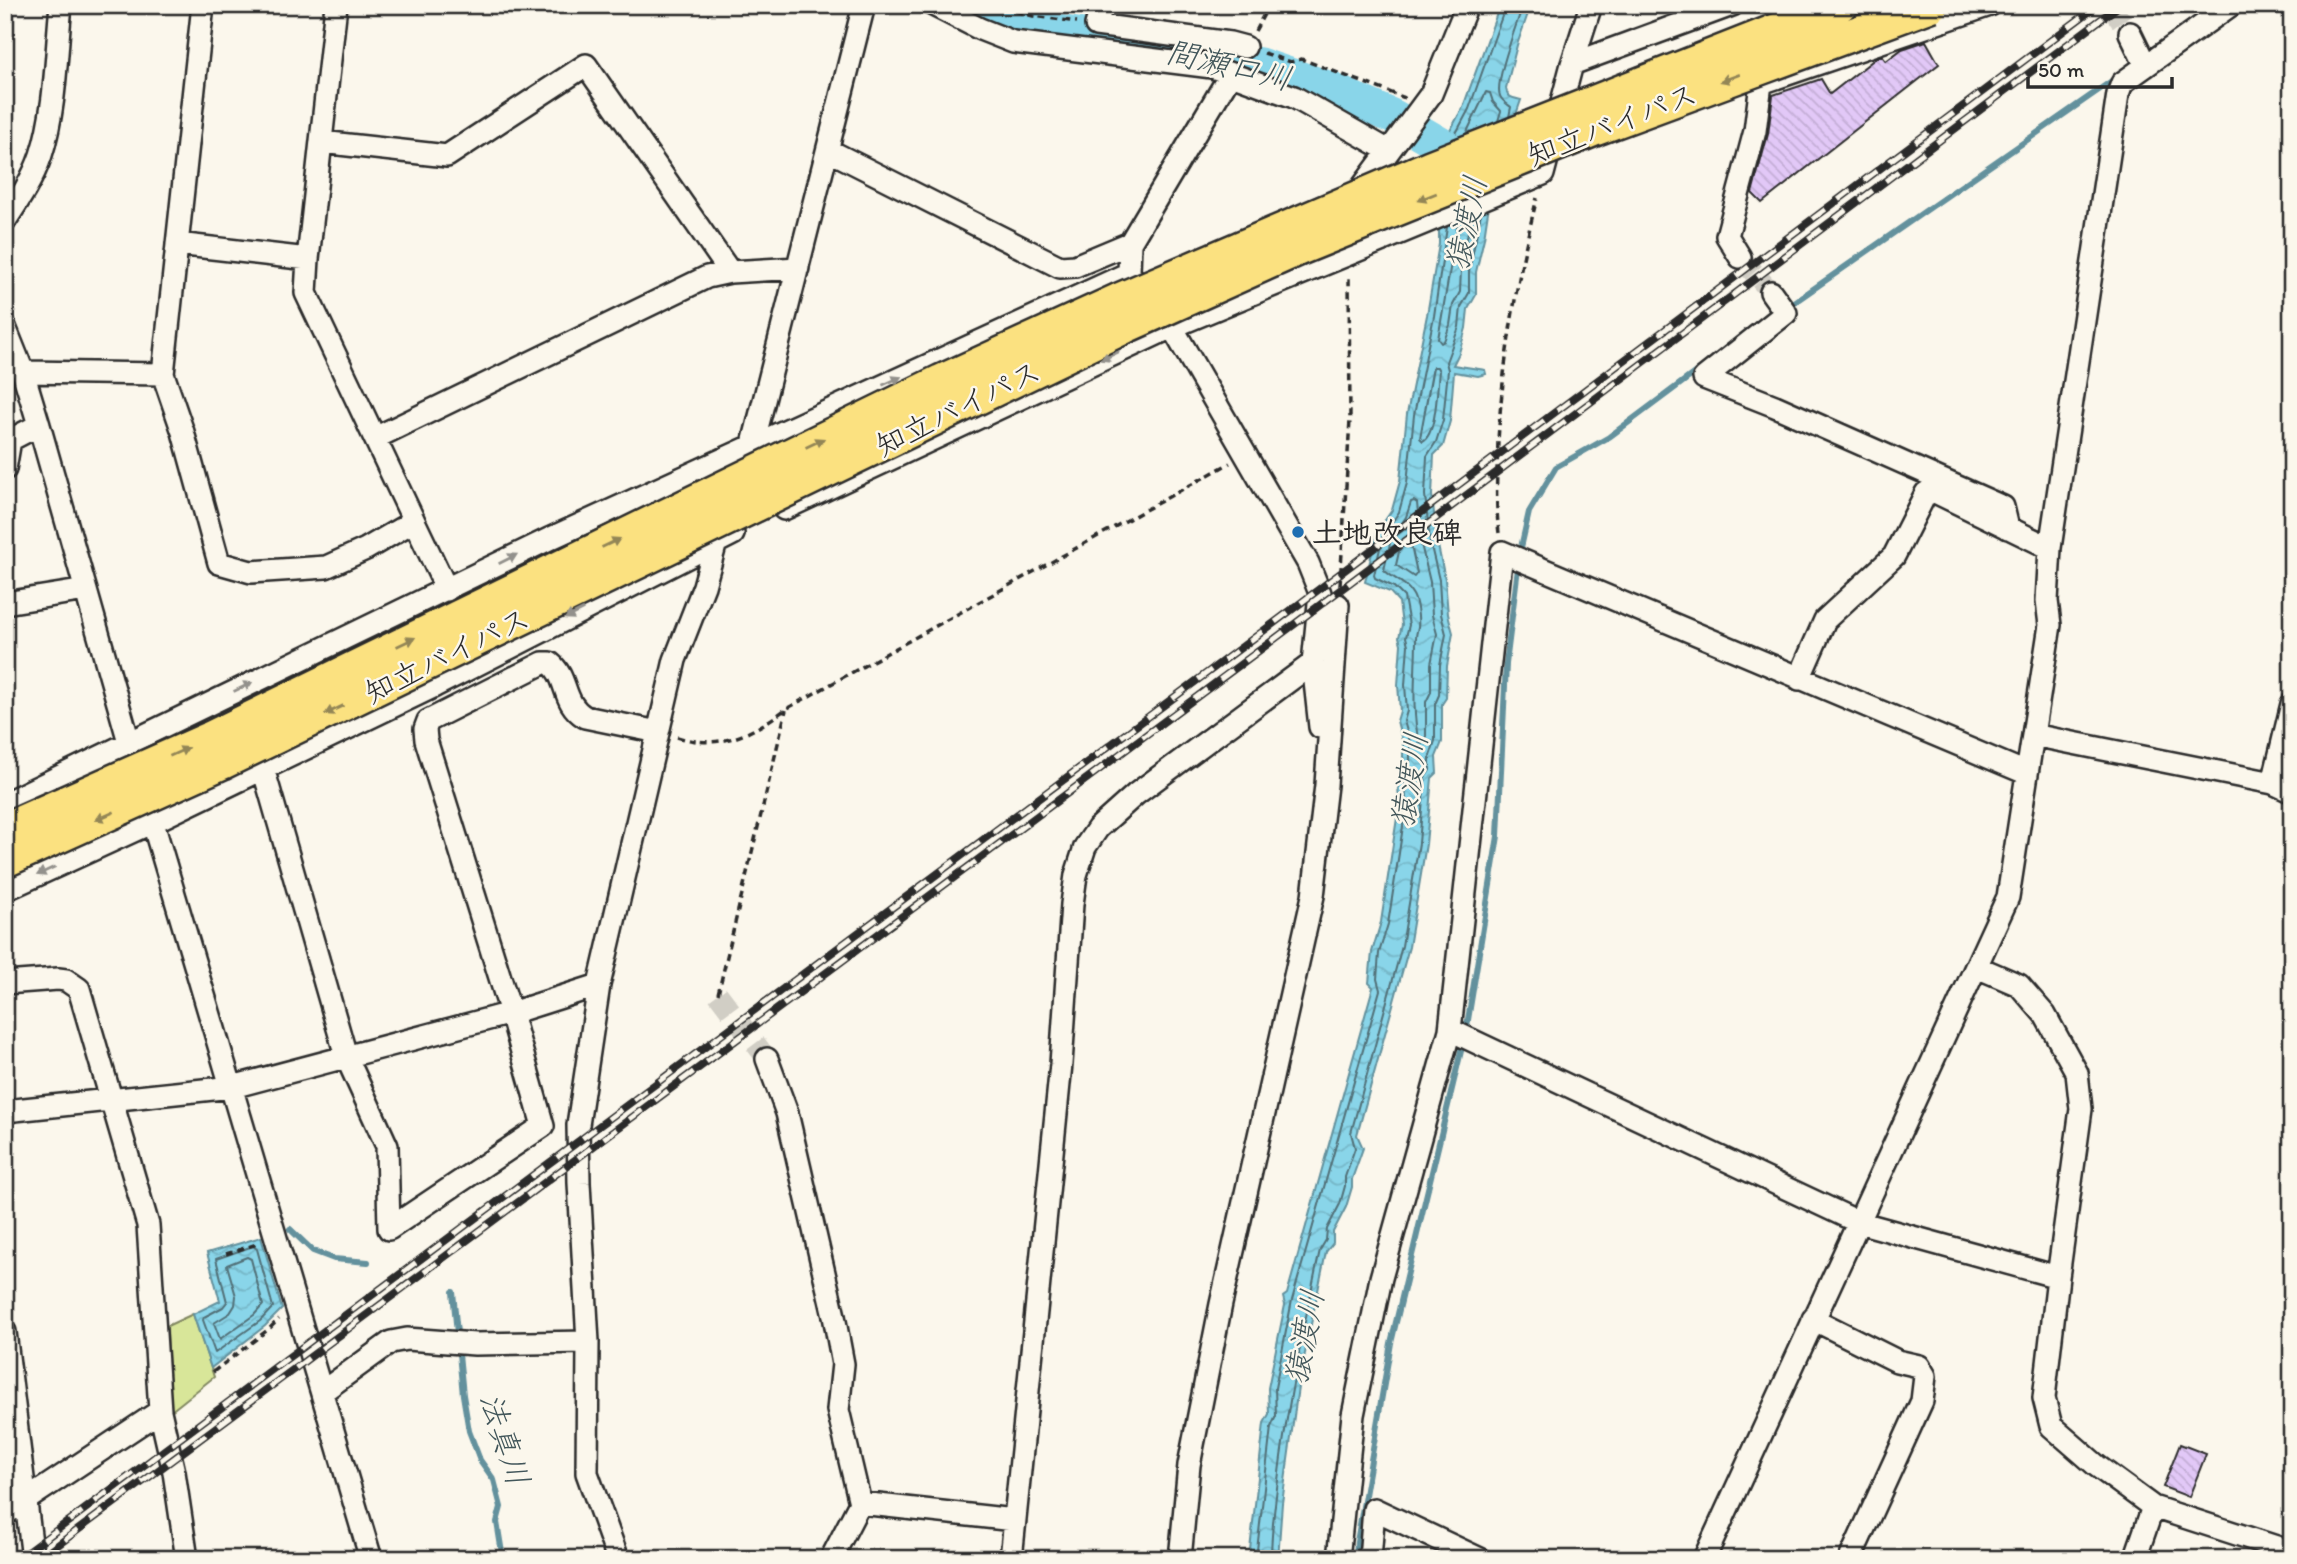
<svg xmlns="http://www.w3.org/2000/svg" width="2297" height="1564" viewBox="0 0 2297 1564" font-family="Itim,'Klee One',sans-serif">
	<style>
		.park { fill: #d8e699; stroke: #828862; stroke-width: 2 }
		.water { fill: url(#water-waves); stroke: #63919d; stroke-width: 2 }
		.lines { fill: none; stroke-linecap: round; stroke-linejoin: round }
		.shore { stroke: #516f77; stroke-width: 2 }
		.stream { stroke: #63919d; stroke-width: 6 }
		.river { stroke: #89d5e9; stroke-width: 35 }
		.building { fill: url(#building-back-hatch); stroke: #2b2b2b; stroke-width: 2 }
		.minor-tunnel { stroke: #d1cec5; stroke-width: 21; stroke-dasharray: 21 10; stroke-linecap: butt }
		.minor-casing { stroke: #2b2b2b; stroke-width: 26 }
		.path { stroke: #2b2b2b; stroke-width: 3.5; stroke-dasharray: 7 5; stroke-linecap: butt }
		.minor { stroke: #fbf7ec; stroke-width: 21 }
		.rail-casing { stroke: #2b2b2b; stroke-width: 8 }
		.rail { stroke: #fbf7ec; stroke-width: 5; stroke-dasharray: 16; stroke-linecap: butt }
		.highway-bridge-casing { stroke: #2b2b2b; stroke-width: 37; stroke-linecap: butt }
		.highway-bridge { stroke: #fbe180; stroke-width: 32 }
		.oneway { fill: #938656 }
		.oneway2 { fill: #93918c }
		.poi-dot { fill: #1f6fb2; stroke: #fbf7ec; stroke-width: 2.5 }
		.labels { text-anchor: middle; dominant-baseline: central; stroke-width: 5; stroke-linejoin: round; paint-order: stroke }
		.street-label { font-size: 30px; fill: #2b2b2b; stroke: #fbf7ec }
		.poi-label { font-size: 30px; font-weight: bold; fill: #2b2b2b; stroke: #fbf7ec; text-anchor: start }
		.water-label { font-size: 32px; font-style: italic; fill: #42565a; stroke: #fbf7ec }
	</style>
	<defs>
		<pattern id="water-waves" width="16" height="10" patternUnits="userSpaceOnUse" patternTransform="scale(1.75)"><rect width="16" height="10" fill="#89d5e9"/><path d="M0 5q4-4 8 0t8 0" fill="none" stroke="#76b7c8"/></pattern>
		<pattern id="building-back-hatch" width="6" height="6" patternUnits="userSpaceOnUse" patternTransform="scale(1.75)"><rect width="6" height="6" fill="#e2c8f7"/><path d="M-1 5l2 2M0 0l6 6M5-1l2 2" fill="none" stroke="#c2acd4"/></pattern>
	</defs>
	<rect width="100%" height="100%" fill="#fbf7ec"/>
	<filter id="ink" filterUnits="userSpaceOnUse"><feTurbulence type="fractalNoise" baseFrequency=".0143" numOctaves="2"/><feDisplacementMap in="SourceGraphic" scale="14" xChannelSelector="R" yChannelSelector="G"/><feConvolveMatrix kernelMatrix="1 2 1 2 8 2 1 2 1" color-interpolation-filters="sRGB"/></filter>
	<g filter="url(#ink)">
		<path class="park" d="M193,1314L214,1377L170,1412L167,1326Z"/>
		<path class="water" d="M1500,5H1531L1517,45L1506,88C1507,98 1513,98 1521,100L1492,185L1484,238L1476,272V295L1468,309L1466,328L1459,353L1453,365L1485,370L1486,374L1478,376L1454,372L1450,421L1443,446L1434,455L1432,495L1437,541L1445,579L1448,614L1453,633L1447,666L1446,698L1442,704V742L1436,757L1437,773L1432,778L1426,844L1409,947L1357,1135L1363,1148L1352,1179V1187L1346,1207L1333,1232V1243L1326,1252L1298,1387L1282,1503L1278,1559H1249L1264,1423L1269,1414L1268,1388L1285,1305L1283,1297L1287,1294L1373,987L1369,983L1372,952L1381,922L1399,805L1398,782L1403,761V744L1397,721L1400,711L1398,685L1401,644L1399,637L1402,625L1399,602L1390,592L1365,582L1377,532L1392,510L1400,481L1407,414L1427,315L1439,244V231L1461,164L1432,146L1437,137L1445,140L1463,107Z
			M261,1237L282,1309L265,1326L211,1368L193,1314L220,1301L207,1253Z"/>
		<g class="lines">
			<path class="shore" d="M1509,117L1511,107C1507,104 1502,101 1500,96C1494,82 1518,21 1523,5
				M1466,134L1486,92L1490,93L1493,102L1501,111L1498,121
				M1453,139L1469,109L1506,5
				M1458,222L1438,339L1441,343L1444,341L1450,325L1453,305L1460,292L1461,269L1471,217
				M1433,367H1437L1439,371C1437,387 1437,433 1423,441L1420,438Z
				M1414,501L1417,503L1421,544L1430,582L1432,615L1437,634L1431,664V692L1426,702V739L1422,744L1419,742C1411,709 1416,673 1416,638C1416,634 1417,631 1418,627C1419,619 1417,602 1413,595C1406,582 1393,579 1384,570L1391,539L1406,517L1411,502Z
				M1407,537L1410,540L1417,573L1414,577L1396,565L1401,543Z
				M253,1246L257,1249L273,1307L260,1321L215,1353L203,1320L204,1317L223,1307L227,1302L216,1259Z
				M247,1257L251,1259L263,1305L254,1315L220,1339L214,1323L230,1313L235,1305L236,1296L227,1265Z
				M1256,1559L1271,1427L1276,1416L1275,1388L1292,1300L1380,990L1377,979L1379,953L1388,924L1399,853L1406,806L1405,782L1410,762V742L1404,721L1407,711L1405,685L1408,645L1406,637L1409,625L1404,597L1394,587L1375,578L1374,575L1383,535L1399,512L1407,483L1414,415L1434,316L1447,227
				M1271,1559C1271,1525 1277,1490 1281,1457C1291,1387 1305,1319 1320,1250L1326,1240L1327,1229L1340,1204L1345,1186V1177L1355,1148L1351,1133L1402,946L1419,843L1425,777L1430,770V756L1435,741V704L1439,695L1440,665L1446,634L1441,614L1439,580L1430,542L1425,495L1427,456L1436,442L1443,420L1448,370L1446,362L1459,327L1461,307L1469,293V271L1481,213"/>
			<path class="stream" d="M1786,308L2116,78
				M290,1229L313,1251L334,1259L368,1262
				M453,1292L463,1395L469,1431L480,1460L494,1480L501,1507L497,1522L503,1559
				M1356,1559L1357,1542L1391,1343L1467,1026L1498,836L1506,664L1520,552L1529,512L1556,467L1609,437L1700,369"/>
			<path class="river" d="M963,5L978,13L1022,26L1260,65L1325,87L1394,117L1474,164"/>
		</g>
		<path class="building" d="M1926,41L1939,64L1762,203L1752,193L1768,134L1773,95L1821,79L1830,94L1876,58L1882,56L1886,61L1902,49Z
			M2180,1444L2206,1454L2189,1497L2163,1487Z"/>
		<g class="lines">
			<path class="minor-tunnel" d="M2109,5L2130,33
				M1740,257L1771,292
				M718,994L767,1059"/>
			<defs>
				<path id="minor" d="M203,5L163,374L183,432L219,563L251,572L326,567L366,549L414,521L447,590
					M336,5L308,259L306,293L414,521
					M933,5L980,29L1013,42L1212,67L1294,97L1389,151
					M1102,5L1096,25L1230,43L1245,47
					M2130,33L2146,66
					M1572,64L1732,5
					M321,142L447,156L586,65L730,272L798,268
					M828,150L1060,267L1075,266L1130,243
					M1361,198L1363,186L1431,94L1467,5
					M5,221C19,200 33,179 41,155C56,109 56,53 61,5
					M177,244L308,259
					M1740,257L1727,236L1755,131L1761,83L1990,5
					M1771,292L1786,313L1704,378L1775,406L2003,507L2008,528
					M5,327L23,372L39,425L129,742L371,1559
					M23,372L163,374
					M375,438L707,277L730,272
					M756,454L753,444L864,5
					M5,469L10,440L39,425
					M784,509L1172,327L1543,174L1572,64L1591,5
					M5,603L86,590
					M1313,663L1320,727
					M1799,679L1825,620L1894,556L1926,493L1931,490L2050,548
					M2033,735L2273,783L2292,792
					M263,768L346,1056L387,1146L389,1229L543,1126L511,1013L426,740L425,729L428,721L543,663H550C569,678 561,702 585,717L658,732
					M2273,783L2292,704
					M5,803L549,539L1129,273
					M5,890L153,822L435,686L733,534
					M1977,967L2019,985L2045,1015L2077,1073L2081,1109L2058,1277L2044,1398L2051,1426L2097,1466L2153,1507L2292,1552
					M5,983L58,979L66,980L79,989L148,1225L160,1411L174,1472L187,1559
					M1450,1030L1858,1222L2058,1277
					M767,1059L787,1113L834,1316L843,1364L838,1410L860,1503L831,1559
					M5,1111L232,1087L511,1013L599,985
					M1813,1319L1897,1361L1919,1366L1925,1376L1922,1401L1850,1559
					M5,1332L33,1559
					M322,1392L391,1342L407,1339L475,1344L588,1342
					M860,1503L1014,1520
					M5,1514L160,1411
					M618,1559L587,1473L588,1342L579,1183L578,1125L599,985L675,660L704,586L716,542L714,534
					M1011,1559L1061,1064L1072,904L1076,875L1085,847L1098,828L1136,794L1313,663L1320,593L1308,563L1172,327L1129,273L1130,243L1230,75
					M1180,1559L1189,1465L1221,1304L1313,896L1326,785L1338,605
					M1338,1559L1353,1415L1381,1278L1450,1030L1502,552L2026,773
					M1370,1559L1374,1509L1480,1559
					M1704,1559L2008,897L2050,625L2047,601L2050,548L2118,94L2122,83L2231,5
					M2135,1559L2153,1507"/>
			</defs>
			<use href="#minor" class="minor-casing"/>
			<path class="path" d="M993,5L1033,16L1077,22
				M1255,31L1269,5
				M1264,53L1291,62L1301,59L1405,98
				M1499,533C1495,502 1497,472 1498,441C1503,359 1517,277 1537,198
				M1340,585L1350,420L1349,274
				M677,737C722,750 750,735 786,709L1230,463
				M718,994L786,710
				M226,1254L257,1244
				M213,1372L269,1329L279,1319"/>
			<use href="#minor" class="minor"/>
			<defs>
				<path id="rail" d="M18,1559L1286,614L2098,5
					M39,1559L1296,623L2120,5"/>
			</defs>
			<use href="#rail" class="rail-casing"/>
			<use href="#rail" class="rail"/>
			<defs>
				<path id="highway-bridge" d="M5,829L210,738L941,381L1118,300L1429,167L1840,5
					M5,861L222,763L1125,327L1299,249L1596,129L1932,5"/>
			</defs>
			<use href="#highway-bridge" class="highway-bridge-casing"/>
			<use href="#highway-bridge" class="highway-bridge"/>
		</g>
		<defs><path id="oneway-solid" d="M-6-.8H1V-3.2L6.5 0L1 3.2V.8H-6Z" transform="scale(1.75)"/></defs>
		<g class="oneway">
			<use href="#oneway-solid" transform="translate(1730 78) rotate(160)"/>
			<use href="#oneway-solid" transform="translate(1427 197) rotate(158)"/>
			<use href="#oneway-solid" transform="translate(815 443) rotate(-26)"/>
			<use href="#oneway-solid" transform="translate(611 543) rotate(-26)"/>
			<use href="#oneway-solid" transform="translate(406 642) rotate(-26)"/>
			<use href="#oneway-solid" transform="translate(334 710) rotate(154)"/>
			<use href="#oneway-solid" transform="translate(179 752) rotate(-24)"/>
			<use href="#oneway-solid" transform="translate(105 816) rotate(156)"/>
		</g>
		<g class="oneway2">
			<use href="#oneway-solid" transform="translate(1110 356) rotate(155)"/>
			<use href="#oneway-solid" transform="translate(892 381) rotate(-24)"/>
			<use href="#oneway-solid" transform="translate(508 559) rotate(-27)"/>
			<use href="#oneway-solid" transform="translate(574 614) rotate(153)"/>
			<use href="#oneway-solid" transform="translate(243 687) rotate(-26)"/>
			<use href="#oneway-solid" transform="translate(46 871) rotate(155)"/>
		</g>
	</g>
	<circle class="poi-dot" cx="1298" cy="532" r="7"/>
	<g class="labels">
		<g class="street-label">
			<text transform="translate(1612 124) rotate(-21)">知立バイパス</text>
			<text transform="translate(958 408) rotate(-26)">知立バイパス</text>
			<text transform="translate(447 655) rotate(-26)">知立バイパス</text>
		</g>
		<g class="poi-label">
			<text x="1312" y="532">土地改良碑</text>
		</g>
		<g class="water-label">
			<text transform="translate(1229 65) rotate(13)">間瀬口川</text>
			<text transform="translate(1466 223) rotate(-78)">猿渡川</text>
			<text transform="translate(1409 780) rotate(-81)">猿渡川</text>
			<text transform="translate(1304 1337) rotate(-79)">猿渡川</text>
			<text transform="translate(505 1439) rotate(72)">法真川</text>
		</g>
	</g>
	<rect width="2297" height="1564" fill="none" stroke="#fbf7ec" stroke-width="28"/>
	<rect x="14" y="14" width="2269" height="1536" fill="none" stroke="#2b2b2b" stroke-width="2.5" filter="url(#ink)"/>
	<path d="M2028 77v10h144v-10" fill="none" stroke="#2b2b2b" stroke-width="3.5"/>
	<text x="2038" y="77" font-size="21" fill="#2b2b2b" stroke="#fbf7ec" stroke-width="5" paint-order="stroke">50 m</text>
</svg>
